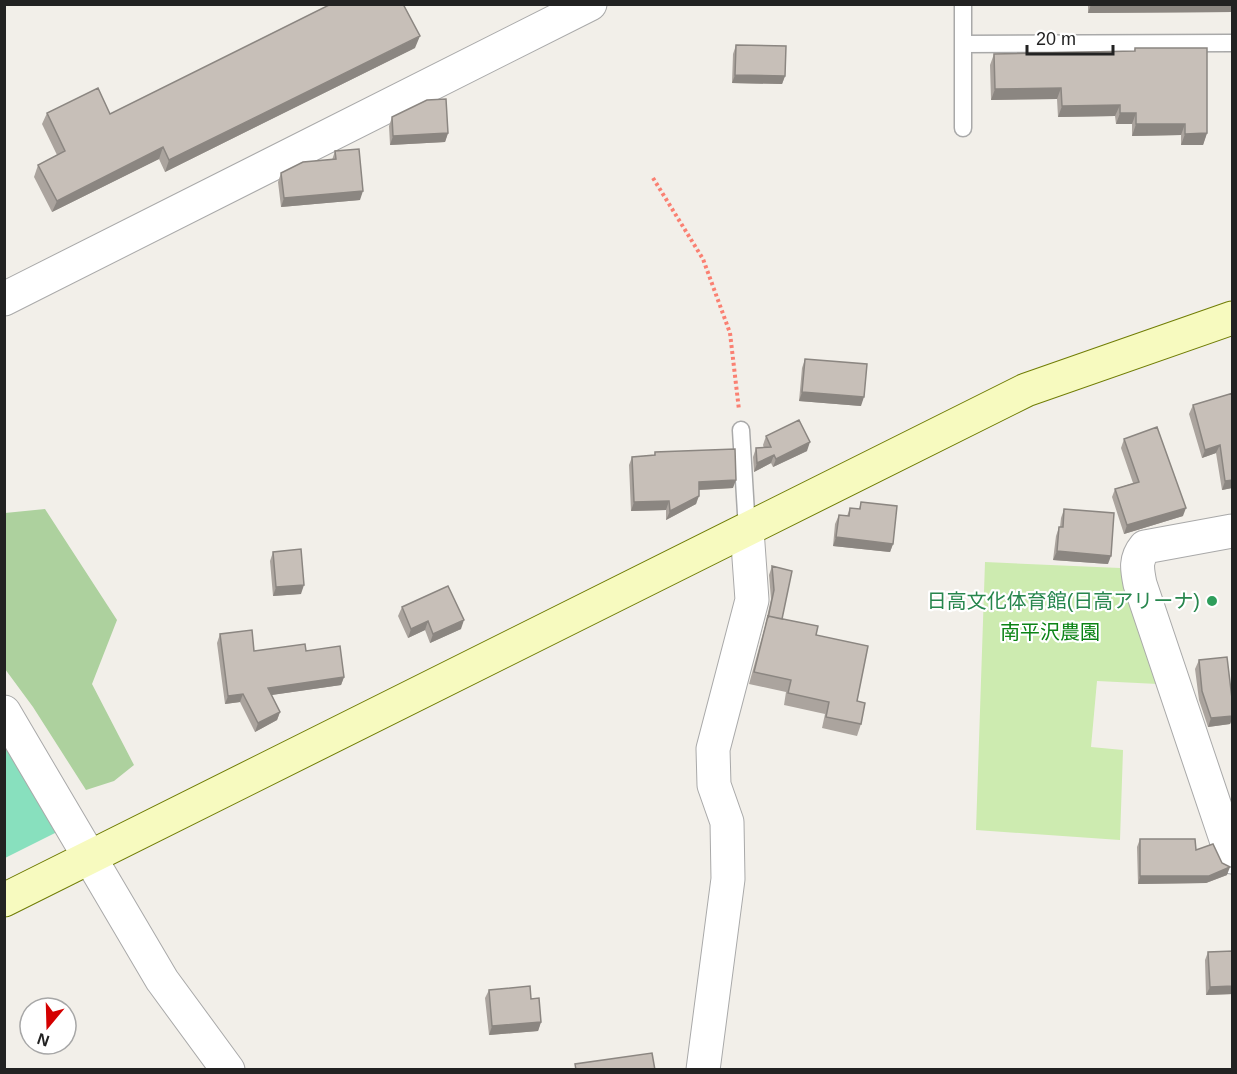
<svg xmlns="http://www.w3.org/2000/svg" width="1237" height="1074" viewBox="0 0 1237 1074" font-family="Arial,'Noto Sans JP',sans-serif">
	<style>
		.grass { fill: #cdebb0 }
		.forest { fill: #add19e }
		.pitch { fill: #88e0be }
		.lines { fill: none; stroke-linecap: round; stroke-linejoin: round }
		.lane-casing { stroke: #a9a9a9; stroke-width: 19 }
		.street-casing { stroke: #a9a9a9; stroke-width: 35 }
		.secondary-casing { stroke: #707d05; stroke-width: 35 }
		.path { stroke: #fa8072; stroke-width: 4; stroke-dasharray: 3 3; stroke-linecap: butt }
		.lane { stroke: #fff; stroke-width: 16 }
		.street { stroke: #fff; stroke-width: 33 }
		.secondary { stroke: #f7fabf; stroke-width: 33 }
		.wall { fill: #aba49e }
		.shaded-wall { fill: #8b8681 }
		.building { fill: #c7bfb8; stroke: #8b8681; stroke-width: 1.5 }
		.leisure-dot { fill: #2e9e5b; stroke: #fff; stroke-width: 2 }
		.labels { text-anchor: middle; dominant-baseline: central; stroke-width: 4.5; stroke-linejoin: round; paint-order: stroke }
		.leisure-label { font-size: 20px; fill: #27864d; stroke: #fff; text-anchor: end }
		.park-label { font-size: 20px; fill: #0c8416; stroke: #fff }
	</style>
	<rect width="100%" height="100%" fill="#f2efe9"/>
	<path class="grass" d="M985,562L1120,568L1158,684L1097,681L1091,747L1123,750L1120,840L976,830Z"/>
	<path class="forest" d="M45,509L117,620L92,684L134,765L114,781L86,790L33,707L5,669V513Z"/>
	<path class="pitch" d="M4,739L59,831L5,858H4Z"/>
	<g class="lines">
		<defs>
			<path id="lane" d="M963,4V44L1232,43
				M963,44V128
				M741,430L747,530"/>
			<path id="street" d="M4,299L590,4
				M1232,531L1145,547C1135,559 1137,569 1140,584L1232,857
				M4,712L162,980L228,1070
				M703,1070L728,879L727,822L714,785L713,749L752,600L747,530"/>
			<path id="secondary" d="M4,900L1026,390L1232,318"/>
		</defs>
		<use href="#lane" class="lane-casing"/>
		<use href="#street" class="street-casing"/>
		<use href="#secondary" class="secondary-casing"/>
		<path class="path" d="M653,178L703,259L730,333L739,410"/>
		<use href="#lane" class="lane"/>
		<use href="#street" class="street"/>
		<use href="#secondary" class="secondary"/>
	</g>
	<path class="wall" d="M1088,4H1233V12L1088,13Z
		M736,45L785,76L782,84L732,83L733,54Z
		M415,48L165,172L159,159L52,212L34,177L38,165L57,155L42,124L47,113L110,114Z
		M1135,48L1207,133L1203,145H1181V135L1132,136V124H1116L1115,116L1058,117L1057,99L991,100L990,65L994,54L1134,51Z
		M392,117L448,133L445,142L390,145L389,126Z
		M335,151L360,200L281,207L278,182L281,173L332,160Z
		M805,359L861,406L799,401L802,368Z
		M1233,393V489L1232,488L1222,490L1216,453L1202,458L1189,414L1193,405Z
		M766,436L807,451L773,467L771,463L754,472L753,457L756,448H764L763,445Z
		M1124,439L1183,516L1124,534L1112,497L1115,489L1133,483L1121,448Z
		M655,452L733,488L699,490L696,504L666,520V510L631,511L629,465L632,457L654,456Z
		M861,502L893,544L890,552L833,546L835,524L839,515L847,516L850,508L859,509Z
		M1064,509L1108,564L1053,560L1056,536L1059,527H1060L1061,518Z
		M273,552L301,594L273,596L270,561Z
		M772,566L782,619L816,635L857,701L861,724L857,736L822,728L825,714L784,705L786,692L749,684L765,626L771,599L769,575Z
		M402,607L461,629L430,643L425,630L408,638L398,616Z
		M220,634L254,651H306L344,677L341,685L271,695L280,712L277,720L255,732L240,702L225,704L217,643Z
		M1199,660L1233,707V718L1230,724L1208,727L1199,700L1195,669Z
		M1140,839L1196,850L1227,875L1206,883L1138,884L1137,847Z
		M1233,951V994L1206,995L1205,960L1208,952Z
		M489,990L531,999L541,1022L538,1031L489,1035L485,998Z"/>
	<path class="shaded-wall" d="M1091,4H1233V12L1088,13Z
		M420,36L415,48L165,172L169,160Z
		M735,75L785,76L782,84L732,83Z
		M1061,88L1057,99L991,100L995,89Z
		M1120,105L1115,116L1058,117L1062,106Z
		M1120,113H1136L1132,124H1116Z
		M1136,124H1185L1181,135L1132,136Z
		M448,133L445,142L390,145L393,136Z
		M1207,133L1203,145H1181L1185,134Z
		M163,147L159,159L52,212L57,201Z
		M363,191L360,200L281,207L284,198Z
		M802,392L864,397L861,406L799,401Z
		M810,442L807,451L773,467L776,459Z
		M1220,445L1216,453L1202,458L1205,450Z
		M774,455L771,463L754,472L757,463Z
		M736,480L733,488L696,490L699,482Z
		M1233,480L1232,488L1222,490L1225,481Z
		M699,496L696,504L666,520L670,511Z
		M669,501L666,510L631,511L634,502Z
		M1186,508L1183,516L1124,534L1127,525Z
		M836,537L893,544L890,552L833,546Z
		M1057,551L1111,556L1108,564L1053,560Z
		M304,585L301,594L273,596L276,587Z
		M464,620L461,629L430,643L433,634Z
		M428,621L425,630L408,638L411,629Z
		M344,677L341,685L265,696L268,688Z
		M243,694L240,702L225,704L228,696Z
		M280,712L277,720L255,732L258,723Z
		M1233,716L1230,724L1208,727L1211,718Z
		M1230,867L1227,875L1206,883L1138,884L1140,876Z
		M1233,986V994L1206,995L1210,987Z
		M541,1022L538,1031L489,1035L492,1026Z"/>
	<path class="building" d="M331,4H403L420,36L169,160L163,147L57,201L38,165L65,151L47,113L98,88L110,114Z
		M736,45L786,46L785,76L735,75Z
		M1135,48H1207V133L1185,134V124H1136V113H1120V105L1062,106L1061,88L995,89L994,54L1135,51Z
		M446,99L448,133L393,136L392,117L427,100Z
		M359,149L363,191L284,198L281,173L303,162L336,159L335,151Z
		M805,359L867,364L864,397L802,392Z
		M1233,393V480L1225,481L1220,445L1205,450L1193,405Z
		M799,420L810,442L776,459L774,455L757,463L756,448L771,447L766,436Z
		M1157,427L1186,508L1127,525L1115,489L1139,482L1124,439Z
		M735,449L736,480L699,482V496L670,511L669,501L634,502L632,457L655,455V452Z
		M861,502L897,506L893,544L836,537L839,515L849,516L850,508L860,509Z
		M1064,509L1114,513L1111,556L1057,551L1059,527H1063Z
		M301,549L304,585L276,587L273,552Z
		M772,566L792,571L782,619L768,616V618L774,590Z
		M448,586L464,620L433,634L428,621L411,629L402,607Z
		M768,616L818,626L816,635L868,646L857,701L865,703L861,724L826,717L829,702L788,693L791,680L754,672Z
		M252,630L254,651L305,644L306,651L340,646L344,677L268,688L280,712L258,723L243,694L228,696L220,634Z
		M1227,657L1233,707V716L1211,718L1202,691L1199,660Z
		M1140,839H1195L1196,850L1213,844L1222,863L1230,867L1209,876H1140Z
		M1233,951V986L1210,987L1208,952Z
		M530,986L531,999L539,998L541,1022L492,1026L489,990Z
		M652,1053L655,1070H576L575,1064Z"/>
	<circle class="leisure-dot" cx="1212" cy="601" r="6"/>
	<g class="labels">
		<g class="leisure-label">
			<text x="1200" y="601">日高文化体育館(日高アリーナ)</text>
		</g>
		<g class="park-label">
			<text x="1050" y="632">南平沢農園</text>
		</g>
	</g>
	<rect width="1237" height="1074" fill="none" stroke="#222222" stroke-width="12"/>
	<g transform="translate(48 1026) rotate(199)"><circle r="28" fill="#ffffff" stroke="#a7a7a7" stroke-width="1.5"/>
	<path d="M0-4.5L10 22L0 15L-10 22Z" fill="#d40000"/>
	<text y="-9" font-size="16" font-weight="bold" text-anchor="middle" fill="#222222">N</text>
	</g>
	<path d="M1027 45v9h86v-9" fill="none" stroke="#222222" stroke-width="3"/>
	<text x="1036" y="45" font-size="18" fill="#222222" stroke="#ffffff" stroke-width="4.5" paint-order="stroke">20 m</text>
</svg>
